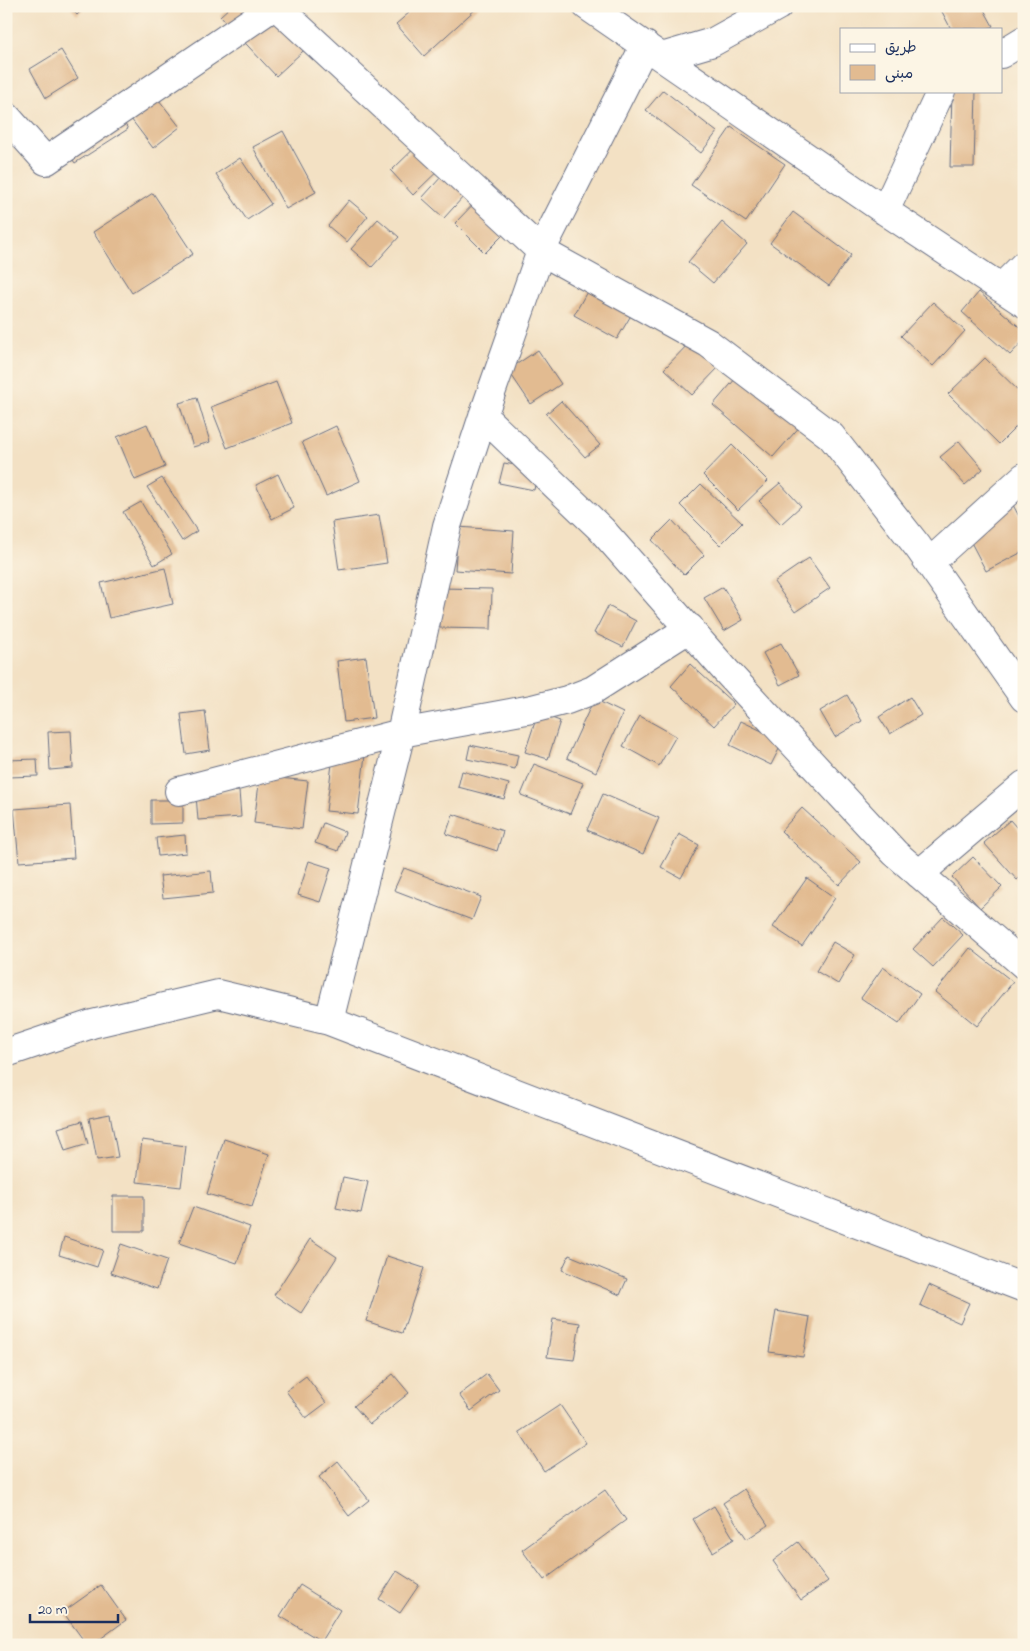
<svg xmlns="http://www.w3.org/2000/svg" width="1030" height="1651" viewBox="0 0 1030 1651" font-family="'Indie Flower','Playpen Sans Arabic',sans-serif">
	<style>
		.building { fill: #e2bb91 }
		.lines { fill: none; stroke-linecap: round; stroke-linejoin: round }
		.minor-casing { stroke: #676d82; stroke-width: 30 }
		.minor { stroke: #fff; stroke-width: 28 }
	</style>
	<rect width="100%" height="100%" fill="#fcf5e5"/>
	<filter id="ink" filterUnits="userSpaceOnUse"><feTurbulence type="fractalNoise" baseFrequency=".02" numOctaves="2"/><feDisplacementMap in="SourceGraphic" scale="10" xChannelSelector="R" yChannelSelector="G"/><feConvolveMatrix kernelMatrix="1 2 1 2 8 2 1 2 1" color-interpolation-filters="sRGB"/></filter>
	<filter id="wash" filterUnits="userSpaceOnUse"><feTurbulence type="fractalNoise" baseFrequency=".0096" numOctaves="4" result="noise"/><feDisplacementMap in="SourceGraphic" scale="20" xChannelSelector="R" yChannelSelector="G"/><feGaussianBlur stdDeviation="1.12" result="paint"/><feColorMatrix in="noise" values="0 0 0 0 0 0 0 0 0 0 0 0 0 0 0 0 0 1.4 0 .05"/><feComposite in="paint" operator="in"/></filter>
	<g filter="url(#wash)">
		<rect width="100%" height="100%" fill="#f3e1c4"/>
		<g id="blocks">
			<path class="building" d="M69,6H86L77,15Z
				M231,6H282L314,41L276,76L220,16Z
				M417,6H479L424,56L396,24Z
				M939,6H982L993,26L988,29H951Z
				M61,50L78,78L46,98L30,69Z
				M663,90L717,132L701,153L646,110Z
				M152,91L180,127L153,148L125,111Z
				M952,91H976L974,167H950Z
				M112,104L128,129L75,163L59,139Z
				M731,127L785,164L746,222L691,185Z
				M283,131L316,192L286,209L253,147Z
				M428,135L451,158L413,195L391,171Z
				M240,158L271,204L247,220L216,174Z
				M452,165L474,185L444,218L422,198Z
				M485,192L516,222L485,253L455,223Z
				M153,193L193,254L132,293L93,232Z
				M349,200L368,216L347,242L328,226Z
				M793,212L851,255L829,286L770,243Z
				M378,219L399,237L372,267L351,249Z
				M722,222L747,244L713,283L688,262Z
				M599,270L643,295L617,339L574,315Z
				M979,292L1024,331V340L1010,355L962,312Z
				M933,302L965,331L933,366L901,336Z
				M693,339L720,366L692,395L664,369Z
				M538,350L561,384L531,404L508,370Z
				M985,358L1024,396V419L999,444L948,394Z
				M742,371L802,424L773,457L713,405Z
				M276,382L292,423L227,448L211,407Z
				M197,398L210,442L193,447L179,403Z
				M561,401L600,445L585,457L546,414Z
				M147,424L165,467L135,480L117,437Z
				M336,426L360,481L326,496L302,442Z
				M959,441L983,469L965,485L940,457Z
				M732,445L768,481L738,510L703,475Z
				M504,463L538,469L534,490L499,483Z
				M278,474L294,508L272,519L256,485Z
				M162,478L197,531L182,541L147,487Z
				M780,483L801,506L781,524L759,501Z
				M701,484L742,523L720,545L680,505Z
				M141,502L172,554L154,565L123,512Z
				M1012,503L1024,526V551L986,571L964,529Z
				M379,515L387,563L339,570L332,522Z
				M672,520L704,555L684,575L652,540Z
				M458,527L514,531L511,574L455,570Z
				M809,558L830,588L795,612L774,582Z
				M165,568L173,604L109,618L101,583Z
				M723,587L743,620L724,631L704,598Z
				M441,588L492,589L491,629L440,628Z
				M608,606L636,621L623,647L594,633Z
				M781,643L799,675L780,685L763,653Z
				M366,657L374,718L344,722L337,661Z
				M690,664L734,704L714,726L671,686Z
				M847,695L862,721L835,737L820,711Z
				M910,697L921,715L890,734L879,717Z
				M594,699L623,713L596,772L567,758Z
				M205,711L210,750L186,754L181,714Z
				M538,713L560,721L548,759L525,752Z
				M640,716L676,736L659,766L623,746Z
				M741,721L783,741L771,765L730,745Z
				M71,731L73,768L50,770L48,732Z
				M470,745L518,755L515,769L467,759Z
				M365,755L358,814L326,811L333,756Z
				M37,759L38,776L8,777L7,760Z
				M534,764L583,783L570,814L521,795Z
				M462,771L509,784L504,799L458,787Z
				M260,776L308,781L302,829L254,823Z
				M239,791L241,817L198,820L196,795Z
				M603,794L659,818L643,854L587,830Z
				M151,800H183V823L151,824Z
				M70,805L74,858L19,862L14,809Z
				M802,808L861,862L839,885L781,831Z
				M453,814L503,831L497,851L446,834Z
				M1010,820L1024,836V874L1017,880L984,843Z
				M323,823L345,832L338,851L315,843Z
				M679,834L699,845L681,878L661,867Z
				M185,835L186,853L158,856L156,838Z
				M973,857L1002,887L980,908L952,877Z
				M309,861L331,868L320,902L298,895Z
				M404,868L481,897L472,920L394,890Z
				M211,871L213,893L163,898L160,876Z
				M807,878L835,898L802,946L773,927Z
				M943,917L963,935L933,967L913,949Z
				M833,942L855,955L838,984L816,971Z
				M970,948L1013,982L977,1026L935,992Z
				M883,967L920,994L899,1024L861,998Z
				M110,1114L118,1157L97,1160L89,1118Z
				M82,1121L88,1144L65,1151L58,1128Z
				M224,1139L269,1154L252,1207L207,1194Z
				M142,1140L186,1146L181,1187L137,1182Z
				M343,1177L368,1182L361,1213L336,1208Z
				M113,1196H144V1231H113Z
				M193,1207L250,1227L237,1263L179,1243Z
				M64,1237L103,1250L97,1267L59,1255Z
				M310,1239L337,1257L301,1313L274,1295Z
				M121,1244L167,1260L157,1289L111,1273Z
				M569,1255L627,1279L620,1295L562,1270Z
				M387,1256L424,1268L402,1333L366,1321Z
				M929,1285L969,1303L960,1323L920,1305Z
				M776,1311L810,1317L803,1357L769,1352Z
				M553,1319L580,1323L574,1360L547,1357Z
				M393,1374L409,1393L370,1424L354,1406Z
				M487,1374L499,1390L471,1411L459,1395Z
				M306,1376L326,1403L306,1418L286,1391Z
				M560,1405L586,1443L544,1471L519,1432Z
				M338,1461L369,1500L349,1516L319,1477Z
				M744,1489L768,1525L747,1539L723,1503Z
				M605,1490L626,1520L544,1580L522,1550Z
				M714,1506L734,1539L713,1552L693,1519Z
				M798,1542L828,1581L801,1600L773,1561Z
				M397,1571L419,1585L400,1613L379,1599Z
				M101,1585L126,1620L92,1645H87L63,1612Z
				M300,1585L340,1610L321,1641L280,1616Z"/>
		</g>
	</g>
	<g filter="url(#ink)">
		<use href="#blocks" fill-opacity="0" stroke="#676d82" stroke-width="1"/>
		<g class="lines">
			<defs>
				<path id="minor" d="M276,6L541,251L708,343L831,436L918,547L1024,698
					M587,6L885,211L1024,303
					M1001,54L1024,40
					M662,57L713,42L778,6
					M6,116L46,161L274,6
					M885,211L941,91
					M1001,288L1024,265
					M483,416L601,529L726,671L895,853L1024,965
					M929,563L1024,477
					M179,791L401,733L532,709L567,700L593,690L690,628
					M919,874L1024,785
					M329,1021L401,733L447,526L483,416L541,251L645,45
					M6,1053L92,1024L218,994L329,1021L1024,1288"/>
			</defs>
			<use href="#minor" class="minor-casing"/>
			<use href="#minor" class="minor"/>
		</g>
	</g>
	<rect width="1030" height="1651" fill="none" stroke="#fcf5e5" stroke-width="25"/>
	<rect x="840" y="28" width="162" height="65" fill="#fcf5e5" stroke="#a2a6af"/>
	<rect x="850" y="44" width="25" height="8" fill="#ffffff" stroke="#a2a6af"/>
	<text x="885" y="52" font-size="15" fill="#1b2f5e">طريق</text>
	<rect x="850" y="65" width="25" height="15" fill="#e2bb91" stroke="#a2a6af"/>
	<text x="885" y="78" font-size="15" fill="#1b2f5e">مبنى</text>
	<path d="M30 1614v8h88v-8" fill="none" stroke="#1b2f5e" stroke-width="2.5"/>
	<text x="38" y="1614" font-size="15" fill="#1b2f5e" stroke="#fcf5e5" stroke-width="4" paint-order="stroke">20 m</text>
</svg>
